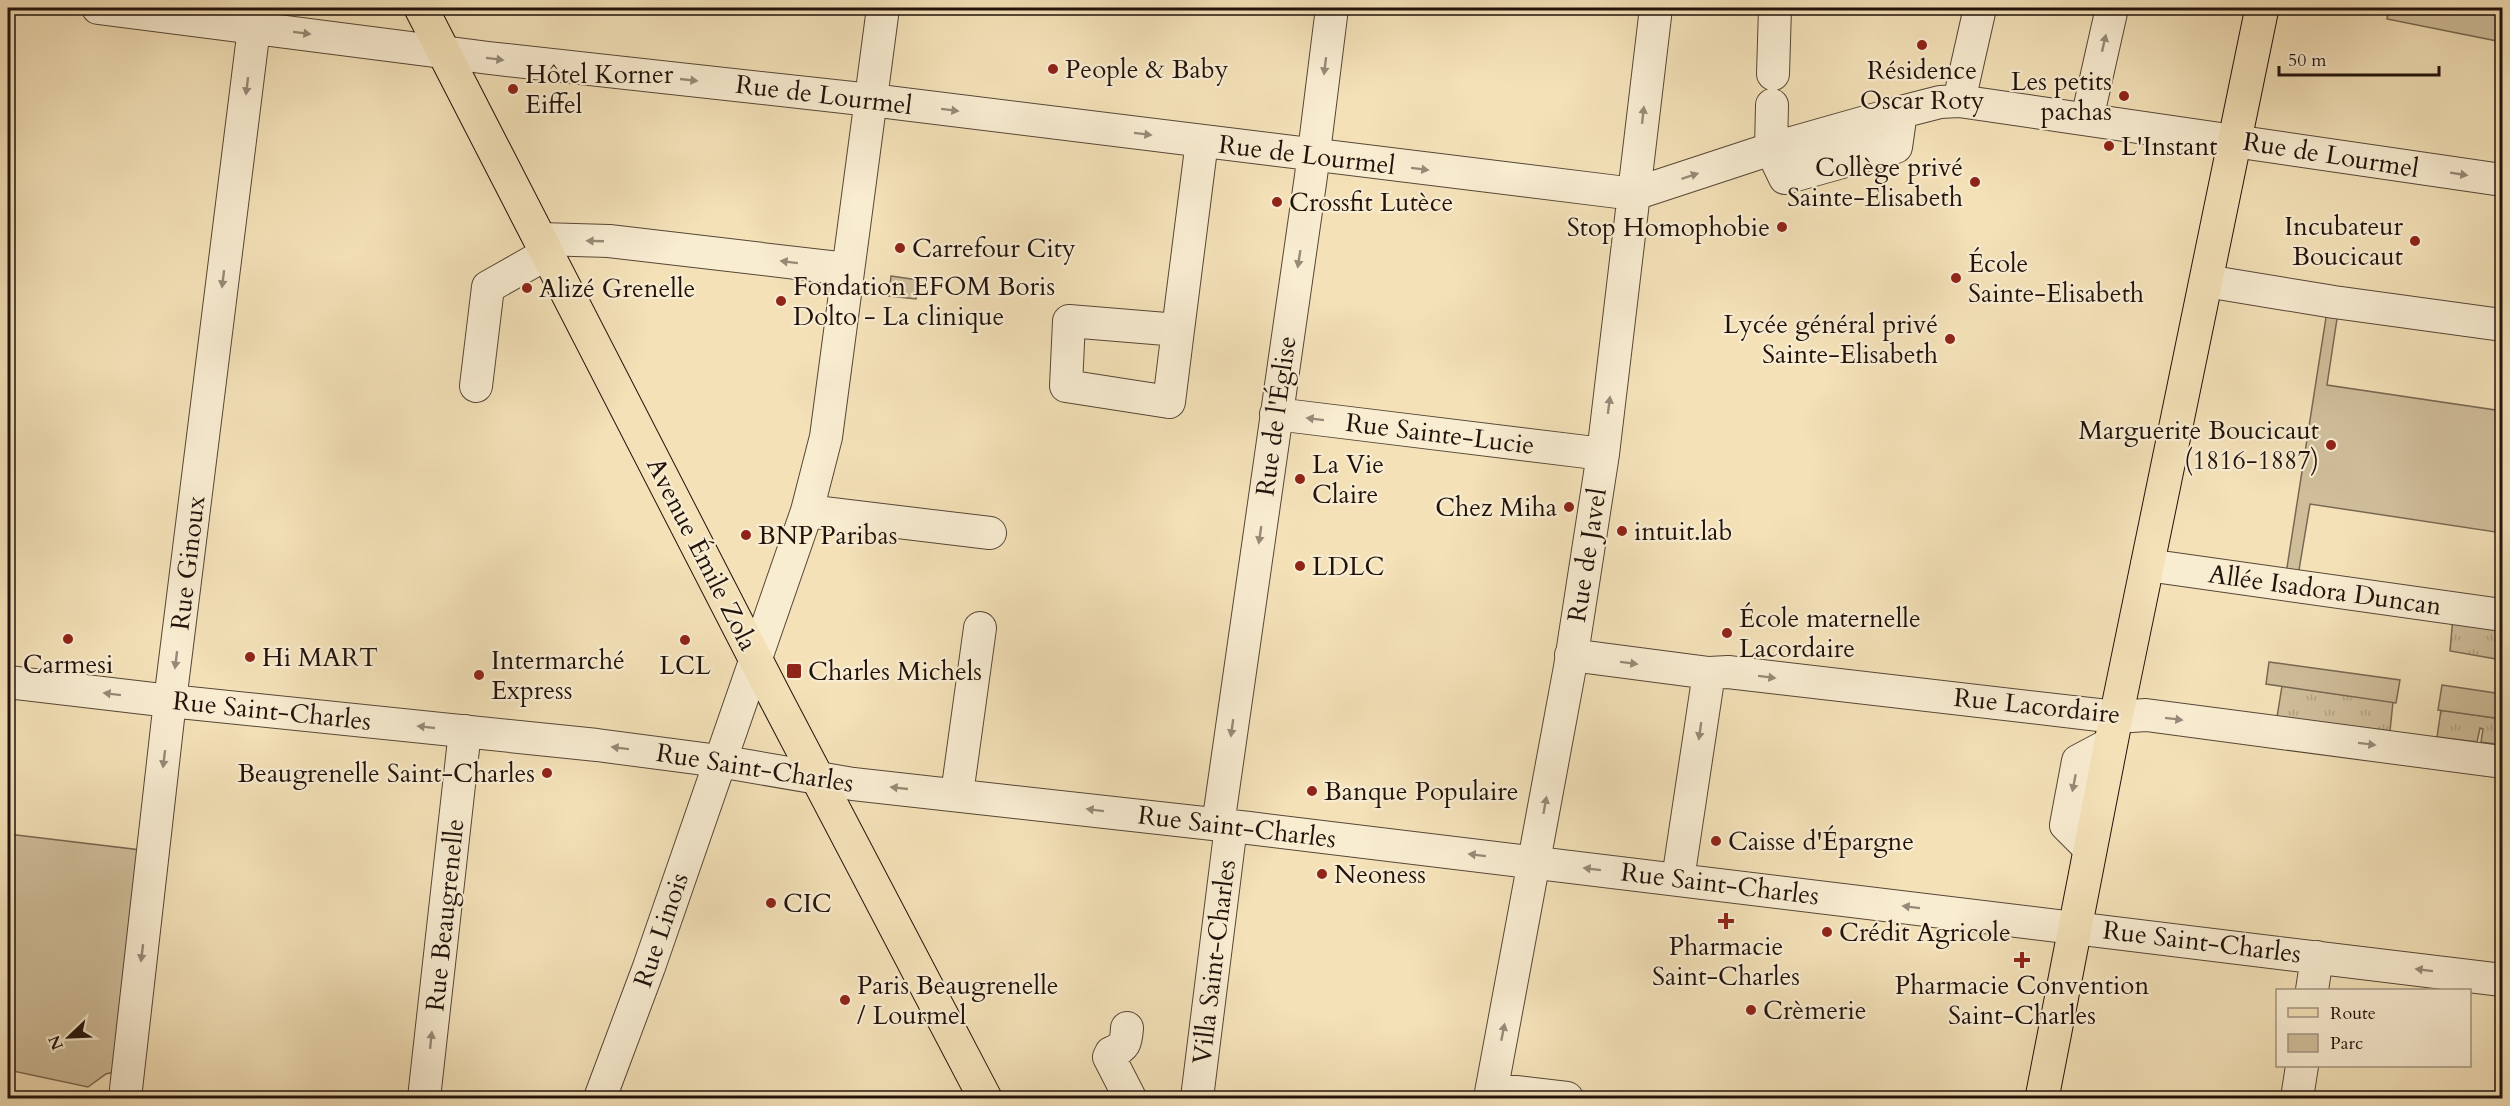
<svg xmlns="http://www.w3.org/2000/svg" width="2510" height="1106" viewBox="0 0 2510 1106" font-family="Cardo,serif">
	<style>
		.grass { fill: url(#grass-tufts); stroke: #786853; stroke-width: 1.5 }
		.green { fill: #d0be9b; stroke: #786853; stroke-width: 1.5 }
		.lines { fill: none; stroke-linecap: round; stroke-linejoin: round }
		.minor-casing { stroke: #564636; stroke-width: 34 }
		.major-casing { stroke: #21120b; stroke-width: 35 }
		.minor { stroke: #f8ecd1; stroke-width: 32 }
		.major { stroke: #f4e1b8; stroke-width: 33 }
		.oneway { fill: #978a78 }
		.poi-dot { fill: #8f2418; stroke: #f8ecd1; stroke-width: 2 }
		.labels { text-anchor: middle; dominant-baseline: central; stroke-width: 4.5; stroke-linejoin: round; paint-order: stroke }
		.poi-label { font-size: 26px; fill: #21120b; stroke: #f8ecd1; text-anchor: start }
		.street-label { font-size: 26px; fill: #21120b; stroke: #f8ecd1 }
	</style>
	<defs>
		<pattern id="grass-tufts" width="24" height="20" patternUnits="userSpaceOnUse" patternTransform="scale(1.5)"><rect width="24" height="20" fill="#d0be9b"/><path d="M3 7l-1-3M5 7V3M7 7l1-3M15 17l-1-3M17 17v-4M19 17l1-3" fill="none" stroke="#b2a284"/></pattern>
	</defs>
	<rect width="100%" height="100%" fill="#f4e1b8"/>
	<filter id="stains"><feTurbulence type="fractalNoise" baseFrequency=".00333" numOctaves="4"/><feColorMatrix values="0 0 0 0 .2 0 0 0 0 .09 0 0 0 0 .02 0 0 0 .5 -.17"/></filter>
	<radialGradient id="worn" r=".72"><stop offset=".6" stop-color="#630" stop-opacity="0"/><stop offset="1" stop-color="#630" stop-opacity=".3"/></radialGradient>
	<path class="grass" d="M2453,617L2502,624V660L2450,651Z
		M2282,686L2393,702L2390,731L2277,717Z
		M2441,710L2502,719V745L2481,742L2483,729L2480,728L2477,742L2437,737Z"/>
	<path class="green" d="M2389,8H2502V42L2387,19Z
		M891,276L918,280L916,299L889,296Z
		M2327,311L2338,312L2327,385L2502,411V533L2310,504L2298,576L2286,574Z
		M2269,662L2400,680L2396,703L2266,684Z
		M2442,685L2502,694V719L2438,710Z
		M8,834L141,850L114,1072L106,1074L88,1087L8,1070Z"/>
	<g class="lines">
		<defs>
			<path id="minor" d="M98,8L489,58L871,100L1634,194L1771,149L1901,112L1940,102L1959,101L2502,180
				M1773,74L1775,8
				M1959,101L1980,8
				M1772,105L1771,149L1785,178L1896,147L1901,112
				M2087,119L2112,8
				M541,239L609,241L847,269
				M2206,281L2334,302L2502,325
				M1178,330L1169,402L1066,386L1069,321L1178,330L1202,141
				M476,386L488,287L548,253
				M1276,414L1603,454
				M807,511L990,533
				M2147,565L2502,615
				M1571,655L1709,673L1728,672L2116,717L2146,715L2502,762
				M8,682L170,701L597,745L719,761L853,784L1249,828L2502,980
				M957,794L980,628
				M1218,825L1311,176L1332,8
				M2089,848L2066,825L2078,761L2110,744
				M1678,879L1709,673
				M2312,990L2317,957
				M1127,1028C1126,1043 1125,1047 1111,1053L1109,1057L1130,1098
				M1492,1089L1567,1098
				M125,1098L170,701L254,28
				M424,1098L465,731
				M600,1098L649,967L807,511L826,437L883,8
				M1197,1098L1231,826
				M1490,1098L1570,667L1603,454L1656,8
				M2297,1098L2302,1066"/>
			<path id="major" d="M421,8L776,699L985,1098
				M2042,1098L2116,717L2262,8"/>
		</defs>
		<use href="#minor" class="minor-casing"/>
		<use href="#major" class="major-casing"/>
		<use href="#minor" class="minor"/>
		<use href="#major" class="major"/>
	</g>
	<defs><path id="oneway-solid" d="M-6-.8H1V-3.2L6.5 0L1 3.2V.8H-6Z" transform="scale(1.5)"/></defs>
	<g class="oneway">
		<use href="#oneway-solid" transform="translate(302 33) rotate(7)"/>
		<use href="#oneway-solid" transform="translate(2104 43) rotate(-77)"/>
		<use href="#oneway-solid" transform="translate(495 59) rotate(7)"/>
		<use href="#oneway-solid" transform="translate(1325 66) rotate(97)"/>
		<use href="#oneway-solid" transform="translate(689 80) rotate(6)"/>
		<use href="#oneway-solid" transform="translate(247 86) rotate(97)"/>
		<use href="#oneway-solid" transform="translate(950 110) rotate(7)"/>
		<use href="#oneway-solid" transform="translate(1643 115) rotate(-84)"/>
		<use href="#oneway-solid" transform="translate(1143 134) rotate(7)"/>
		<use href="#oneway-solid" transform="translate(1420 169) rotate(7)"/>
		<use href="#oneway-solid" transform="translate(2459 174) rotate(9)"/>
		<use href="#oneway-solid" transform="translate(1690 176) rotate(-18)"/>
		<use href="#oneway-solid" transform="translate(595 241) rotate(-178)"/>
		<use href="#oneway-solid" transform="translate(1299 259) rotate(99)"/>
		<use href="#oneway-solid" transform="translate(789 262) rotate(-173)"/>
		<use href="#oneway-solid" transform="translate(223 279) rotate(97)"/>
		<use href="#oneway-solid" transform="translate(1609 405) rotate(-83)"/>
		<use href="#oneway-solid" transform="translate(1315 419) rotate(-173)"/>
		<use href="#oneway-solid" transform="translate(1260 535) rotate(98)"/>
		<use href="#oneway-solid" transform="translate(176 660) rotate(97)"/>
		<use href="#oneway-solid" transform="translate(1629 663) rotate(7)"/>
		<use href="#oneway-solid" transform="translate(1767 677) rotate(7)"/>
		<use href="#oneway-solid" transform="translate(112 694) rotate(-173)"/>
		<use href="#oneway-solid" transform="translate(2174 719) rotate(7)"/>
		<use href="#oneway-solid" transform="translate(426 727) rotate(-174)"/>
		<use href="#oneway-solid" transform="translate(1232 728) rotate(98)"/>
		<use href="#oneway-solid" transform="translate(1700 731) rotate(98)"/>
		<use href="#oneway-solid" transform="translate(2367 744) rotate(7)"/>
		<use href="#oneway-solid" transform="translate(620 748) rotate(-173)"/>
		<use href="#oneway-solid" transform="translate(164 759) rotate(97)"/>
		<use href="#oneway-solid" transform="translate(2074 783) rotate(101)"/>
		<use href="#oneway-solid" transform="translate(899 788) rotate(-174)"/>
		<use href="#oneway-solid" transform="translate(1545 805) rotate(-80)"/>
		<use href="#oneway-solid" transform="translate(1095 810) rotate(-173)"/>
		<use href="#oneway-solid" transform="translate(1477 855) rotate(-173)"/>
		<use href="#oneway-solid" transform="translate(1592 869) rotate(-173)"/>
		<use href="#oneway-solid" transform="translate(1911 907) rotate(-173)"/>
		<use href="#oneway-solid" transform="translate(142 953) rotate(97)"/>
		<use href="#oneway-solid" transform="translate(2424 970) rotate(-173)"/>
		<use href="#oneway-solid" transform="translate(1503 1032) rotate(-79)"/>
		<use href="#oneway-solid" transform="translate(431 1040) rotate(-84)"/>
	</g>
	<g class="poi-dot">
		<circle cx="1922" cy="45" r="6"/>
		<circle cx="1053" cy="69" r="6"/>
		<circle cx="513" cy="89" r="6"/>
		<circle cx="2124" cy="96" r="6"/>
		<circle cx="2109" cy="146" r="6"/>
		<circle cx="1975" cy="182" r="6"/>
		<circle cx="1277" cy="202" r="6"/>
		<circle cx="1782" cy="227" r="6"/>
		<circle cx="2415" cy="241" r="6"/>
		<circle cx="900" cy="248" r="6"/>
		<circle cx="1956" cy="278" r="6"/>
		<circle cx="527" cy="288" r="6"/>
		<circle cx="781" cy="301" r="6"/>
		<circle cx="1950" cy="339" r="6"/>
		<circle cx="2331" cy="445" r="6"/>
		<circle cx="1300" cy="479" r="6"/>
		<circle cx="1569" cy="507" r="6"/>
		<circle cx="1622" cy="531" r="6"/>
		<circle cx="746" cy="535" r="6"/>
		<circle cx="1300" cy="566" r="6"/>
		<circle cx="1727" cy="633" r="6"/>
		<circle cx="68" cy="639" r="6"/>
		<circle cx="685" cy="640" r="6"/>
		<circle cx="250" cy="657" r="6"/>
		<rect x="786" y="663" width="16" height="16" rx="3"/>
		<circle cx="479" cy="675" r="6"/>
		<circle cx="547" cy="773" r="6"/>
		<circle cx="1312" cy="791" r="6"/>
		<circle cx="1716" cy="841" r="6"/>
		<circle cx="1322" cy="874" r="6"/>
		<circle cx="771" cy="903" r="6"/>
		<path d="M1723 912h6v6h6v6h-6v6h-6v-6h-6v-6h6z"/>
		<circle cx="1827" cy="932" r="6"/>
		<path d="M2019 951h6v6h6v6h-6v6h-6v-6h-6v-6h6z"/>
		<circle cx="845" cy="1000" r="6"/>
		<circle cx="1751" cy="1010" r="6"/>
	</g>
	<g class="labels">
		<g class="poi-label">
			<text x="1065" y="69">People &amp; Baby</text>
			<text x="1922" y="70" text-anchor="middle">Résidence<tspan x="1922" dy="30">Oscar Roty</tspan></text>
			<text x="525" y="74">Hôtel Korner<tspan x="525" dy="30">Eiffel</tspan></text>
			<text x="2112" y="81" text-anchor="end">Les petits<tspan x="2112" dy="30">pachas</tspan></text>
			<text x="2121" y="146">L'Instant</text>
			<text x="1963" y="167" text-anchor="end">Collège privé<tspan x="1963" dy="30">Sainte-Elisabeth</tspan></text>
			<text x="1289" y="202">Crossfit Lutèce</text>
			<text x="2403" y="226" text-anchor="end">Incubateur<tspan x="2403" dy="30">Boucicaut</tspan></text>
			<text x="1770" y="227" text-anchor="end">Stop Homophobie</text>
			<text x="912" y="248">Carrefour City</text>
			<text x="1968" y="263">École<tspan x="1968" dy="30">Sainte-Elisabeth</tspan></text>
			<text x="793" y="286">Fondation EFOM Boris<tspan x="793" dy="30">Dolto - La clinique</tspan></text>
			<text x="539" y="288">Alizé Grenelle</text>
			<text x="1938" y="324" text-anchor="end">Lycée général privé<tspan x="1938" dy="30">Sainte-Elisabeth</tspan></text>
			<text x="2319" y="430" text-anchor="end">Marguerite Boucicaut<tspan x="2319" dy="30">(1816-1887)</tspan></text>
			<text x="1312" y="464">La Vie<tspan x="1312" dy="30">Claire</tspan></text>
			<text x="1557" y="507" text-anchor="end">Chez Miha</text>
			<text x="1634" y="531">intuit.lab</text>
			<text x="758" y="535">BNP Paribas</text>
			<text x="1312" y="566">LDLC</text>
			<text x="1739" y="618">École maternelle<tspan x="1739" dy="30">Lacordaire</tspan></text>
			<text x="262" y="657">Hi MART</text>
			<text x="491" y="660">Intermarché<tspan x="491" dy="30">Express</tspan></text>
			<text x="68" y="664" text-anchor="middle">Carmesi</text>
			<text x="685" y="665" text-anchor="middle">LCL</text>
			<text x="808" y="671">Charles Michels</text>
			<text x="535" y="773" text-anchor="end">Beaugrenelle Saint-Charles</text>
			<text x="1324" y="791">Banque Populaire</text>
			<text x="1728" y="841">Caisse d'Épargne</text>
			<text x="1334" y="874">Neoness</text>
			<text x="783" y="903">CIC</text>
			<text x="1839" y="932">Crédit Agricole</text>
			<text x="1726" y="946" text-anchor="middle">Pharmacie<tspan x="1726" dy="30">Saint-Charles</tspan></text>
			<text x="857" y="985">Paris Beaugrenelle<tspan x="857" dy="30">/ Lourmel</tspan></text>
			<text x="2022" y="985" text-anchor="middle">Pharmacie Convention<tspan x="2022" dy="30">Saint-Charles</tspan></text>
			<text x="1763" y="1010">Crèmerie</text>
		</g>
		<g class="street-label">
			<text transform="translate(824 95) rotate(7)">Rue de Lourmel</text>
			<text transform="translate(1307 155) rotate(7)">Rue de Lourmel</text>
			<text transform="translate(2331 155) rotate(9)">Rue de Lourmel</text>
			<text transform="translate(1276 416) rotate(-82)">Rue de l'Église</text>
			<text transform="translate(1440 434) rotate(7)">Rue Sainte-Lucie</text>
			<text transform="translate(702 554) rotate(63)">Avenue Émile Zola</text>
			<text transform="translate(1587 555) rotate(-81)">Rue de Javel</text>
			<text transform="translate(188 563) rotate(-83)">Rue Ginoux</text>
			<text transform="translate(2325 590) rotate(8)">Allée Isadora Duncan</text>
			<text transform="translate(2037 706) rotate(6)">Rue Lacordaire</text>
			<text transform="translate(272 711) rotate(6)">Rue Saint-Charles</text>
			<text transform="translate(755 768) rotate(9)">Rue Saint-Charles</text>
			<text transform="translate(1237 827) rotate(7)">Rue Saint-Charles</text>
			<text transform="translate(1720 884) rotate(7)">Rue Saint-Charles</text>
			<text transform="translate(445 915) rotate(-84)">Rue Beaugrenelle</text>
			<text transform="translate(661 930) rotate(-71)">Rue Linois</text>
			<text transform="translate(2202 942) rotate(7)">Rue Saint-Charles</text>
			<text transform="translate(1214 962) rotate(-83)">Villa Saint-Charles</text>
		</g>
	</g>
	<rect width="2510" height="1106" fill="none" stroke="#f4e1b8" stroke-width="30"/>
	<rect x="9" y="9" width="2492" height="1088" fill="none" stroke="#21120b" stroke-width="3"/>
	<rect x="15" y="15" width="2480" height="1076" fill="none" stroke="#21120b" stroke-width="1.5"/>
	<rect x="2276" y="989" width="195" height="78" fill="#f8ecd1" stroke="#a29582" stroke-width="1.5"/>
	<rect x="2288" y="1008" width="30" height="9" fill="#f4e1b8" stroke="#a29582" stroke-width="1.5"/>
	<text x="2330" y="1019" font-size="18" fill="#21120b">Route</text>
	<rect x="2288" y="1034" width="30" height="18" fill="#d0be9b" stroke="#a29582" stroke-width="1.5"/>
	<text x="2330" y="1049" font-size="18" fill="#21120b">Parc</text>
	<g transform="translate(69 1037) rotate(247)" stroke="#f8ecd1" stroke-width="4.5" paint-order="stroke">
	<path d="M0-4.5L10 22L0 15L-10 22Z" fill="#21120b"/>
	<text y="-9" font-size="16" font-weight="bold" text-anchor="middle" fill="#21120b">N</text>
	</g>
	<path d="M2279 66v9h160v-9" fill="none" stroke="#21120b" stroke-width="3"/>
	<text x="2288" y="66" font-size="18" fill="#21120b" stroke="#f8ecd1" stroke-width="4.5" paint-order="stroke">50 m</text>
	<rect width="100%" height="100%" filter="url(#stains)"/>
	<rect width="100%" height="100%" fill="url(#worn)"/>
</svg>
